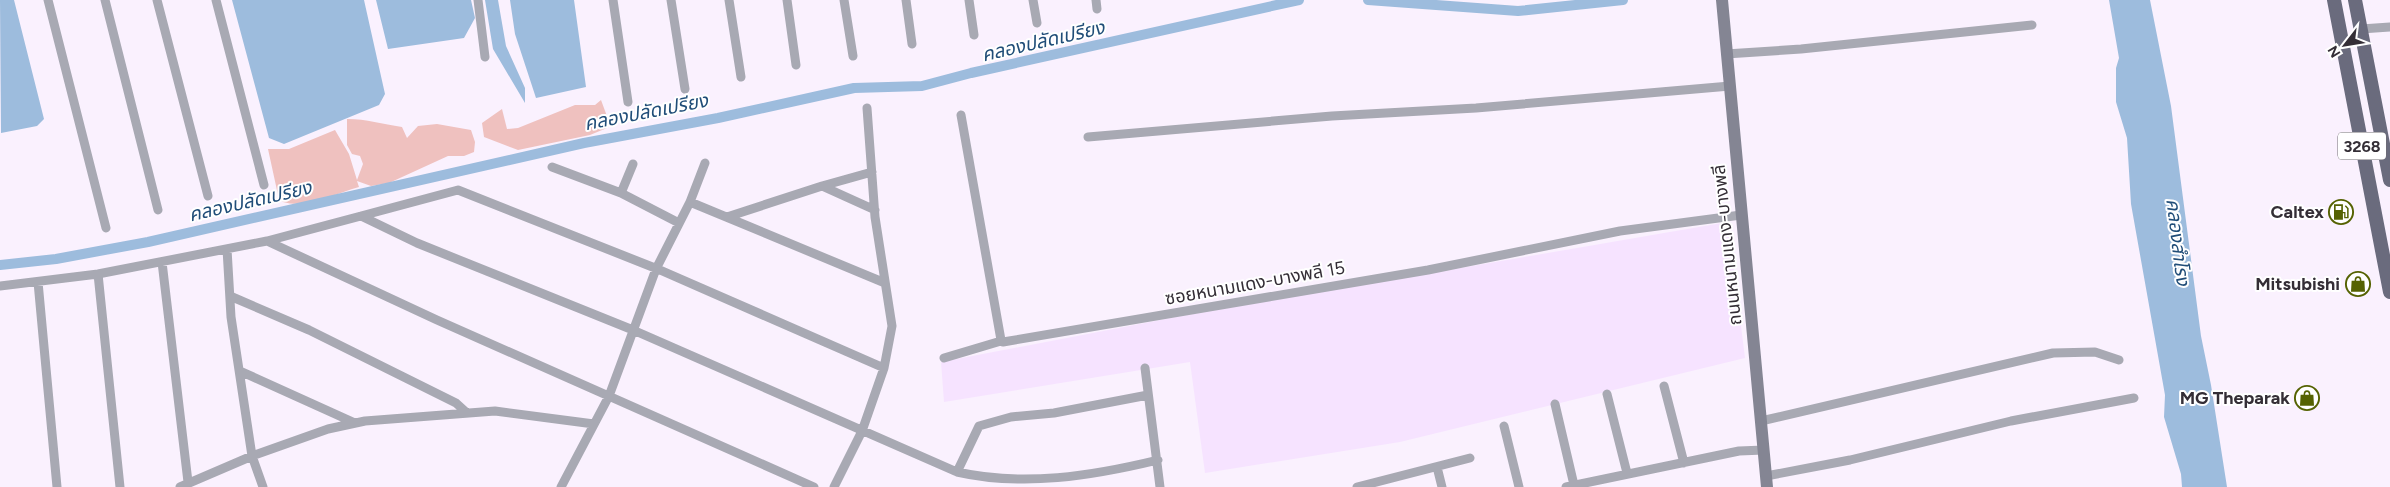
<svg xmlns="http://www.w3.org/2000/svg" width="2390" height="487" viewBox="0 0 2390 487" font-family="Figtree,'Noto Sans Thai',sans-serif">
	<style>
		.built { fill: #f6e3ff }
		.green { fill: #efc1bf }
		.water { fill: #9dbcdd }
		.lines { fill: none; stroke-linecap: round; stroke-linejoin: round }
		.canal { stroke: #9dbcdd; stroke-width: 10 }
		.minor { stroke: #a8a9b3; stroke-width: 9 }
		.secondary { stroke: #848593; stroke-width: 12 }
		.primary { stroke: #6a6b7d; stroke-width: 14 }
		.labels { text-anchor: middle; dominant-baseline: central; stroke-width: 4; stroke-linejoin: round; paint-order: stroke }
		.shield { fill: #fff; stroke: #716d72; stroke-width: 1 }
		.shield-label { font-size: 16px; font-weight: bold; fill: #342e36 }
		.poi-label { font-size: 18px; font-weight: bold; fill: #342e36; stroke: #fff; text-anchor: end }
		.street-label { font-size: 18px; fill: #342e36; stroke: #fff }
		.water-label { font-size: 19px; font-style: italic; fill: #204d78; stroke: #fff }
	</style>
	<rect width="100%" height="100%" fill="#faf1fe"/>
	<path class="built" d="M1728,222L1745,358L1400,442L1205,473L1190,362L944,402L941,362L1176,317Z"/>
	<path class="green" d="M601,100L608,119L607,128L590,135L518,150L484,137L482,123L502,109L507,129L518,128L575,105H595Z
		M347,119C367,119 382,124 402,127L407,138L418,126L437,124L471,130L475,142L474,152L464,156H448L389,183L371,186L357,181L359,187C334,194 308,209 283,202L278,195L268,149H289L335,130L349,154L357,180L363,164L360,156L352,154L347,145Z"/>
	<path class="water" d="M0,0H14L44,119L37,126L1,133Z
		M232,0H364L385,94L379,105L284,144L269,138Z
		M376,0H471L475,18L464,38L388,49Z
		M485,0H498L506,46L525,88V103L493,49Z
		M510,0H574L586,87L536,98L515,34Z
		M2109,0H2150L2171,106L2201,336L2211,385L2227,487H2182L2181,474L2164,417L2165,395L2131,204L2127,138L2116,102V68L2119,58Z"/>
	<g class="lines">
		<path class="canal" d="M1368,0L1518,11L1623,0
			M0,265L56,259L148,242L584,143L718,118L854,88L922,86L971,73L1299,0"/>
		<path class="minor" d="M48,0L106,228
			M105,0L158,210
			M157,0L208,196
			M216,0L264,185
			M478,0L485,57
			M613,0L628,102
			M671,0L685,89
			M729,0L741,77
			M787,0L796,65
			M844,0L853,56
			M906,0L912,44
			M969,0L974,35
			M1033,0L1037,23
			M1096,0L1097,9
			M2361,29L2390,27
			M1726,54L1801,49L2032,25
			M961,115L1001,340L1003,342L1428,270L1620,231L1741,215
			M1088,137L1332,116L1476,108L1730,86
			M705,163L690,202L885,283
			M552,167L621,193L679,223
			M822,186L872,172
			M621,193L633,164
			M361,216L458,190L660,270L884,368L892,326L875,217L867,108
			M727,217L822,186L875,210
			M267,241L361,216L417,243L633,330L957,472C1023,487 1092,476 1158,460
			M227,249L231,317L252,456L263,487
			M162,262L188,482
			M98,274L120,487
			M38,282L57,487
			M0,286L98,274L267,241L437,320L814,487
			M230,296L309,330L456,403L467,413
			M944,358L1001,341
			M1145,368L1160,487
			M240,371L355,423
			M1664,386L1684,463
			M1607,394L1627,473
			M1555,404L1574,485
			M1761,421L2053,353L2095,352L2119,360
			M1504,426L1519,487
			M1437,467L1442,487
			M957,472L979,426L1011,417L1054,413L1148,395
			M1766,476L1850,460L2011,421L2134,398
			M180,487L252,456L328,429L365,421L495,411L594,424
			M561,487L609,396L656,269L690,202
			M834,487L862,431L884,368
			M1357,487L1470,458
			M1566,487L1739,451L1764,450"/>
		<path class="secondary" d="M1722,0L1767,487"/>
		<path class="primary" d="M2334,0L2390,292
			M2355,0L2390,180"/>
	</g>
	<defs>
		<symbol id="fuel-ring" viewBox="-11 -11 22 22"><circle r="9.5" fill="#fff" stroke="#556202" stroke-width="1.5"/><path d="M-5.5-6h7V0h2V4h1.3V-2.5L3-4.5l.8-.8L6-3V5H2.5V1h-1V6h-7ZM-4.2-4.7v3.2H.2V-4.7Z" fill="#556202"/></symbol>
		<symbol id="shop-ring" viewBox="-11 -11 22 22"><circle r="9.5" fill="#fff" stroke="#556202" stroke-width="1.5"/><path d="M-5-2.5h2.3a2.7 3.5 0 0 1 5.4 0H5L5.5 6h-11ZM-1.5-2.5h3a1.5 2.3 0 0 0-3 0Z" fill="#556202"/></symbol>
	</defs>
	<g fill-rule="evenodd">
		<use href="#fuel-ring" x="2327" y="198" width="28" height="28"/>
		<use href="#shop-ring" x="2344" y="270" width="28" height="28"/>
		<use href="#shop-ring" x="2293" y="384" width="28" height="28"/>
	</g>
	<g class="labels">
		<rect class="shield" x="2338" y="132.5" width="48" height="27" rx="4"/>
		<g class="shield-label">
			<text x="2362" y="146">3268</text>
		</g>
		<g class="poi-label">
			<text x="2324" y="212">Caltex</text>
			<text x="2340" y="284">Mitsubishi</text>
			<text x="2290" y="398">MG Theparak</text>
		</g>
		<g class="street-label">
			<text transform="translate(1727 245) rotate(-96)">ถนนหนามแดง-บางพลี</text>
			<text transform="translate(1255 283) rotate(-10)">ซอยหนามแดง-บางพลี 15</text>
		</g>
		<g class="water-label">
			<text transform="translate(1043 41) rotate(-13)">คลองปลัดเปรียง</text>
			<text transform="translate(646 112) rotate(-11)">คลองปลัดเปรียง</text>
			<text transform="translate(250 201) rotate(-13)">คลองปลัดเปรียง</text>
			<text transform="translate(2178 242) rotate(83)">คลองสำโรง</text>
		</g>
	</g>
	<g transform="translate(2345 45) rotate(239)" stroke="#ffffff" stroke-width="4" paint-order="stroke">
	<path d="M0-4L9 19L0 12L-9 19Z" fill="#342e36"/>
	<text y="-8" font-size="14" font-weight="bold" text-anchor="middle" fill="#342e36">N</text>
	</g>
</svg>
